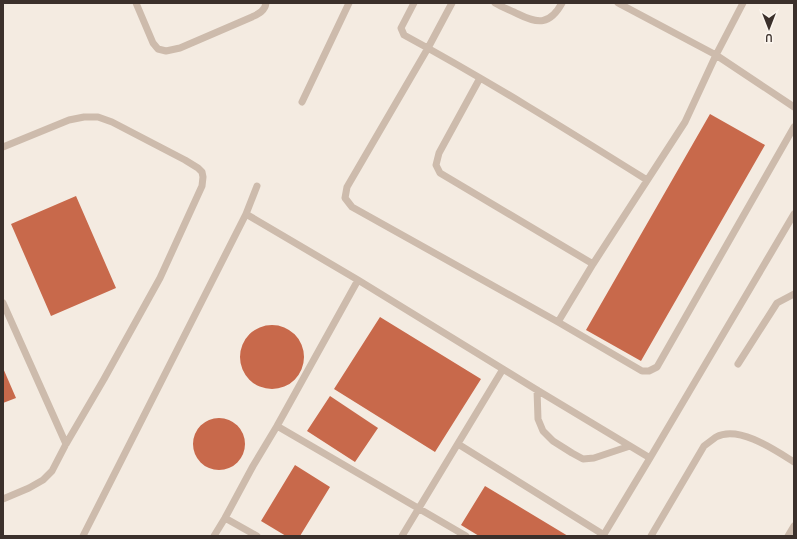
<svg xmlns="http://www.w3.org/2000/svg" width="797" height="539" viewBox="0 0 797 539" font-family="Karla,sans-serif">
	<style>
		.building { fill: #c8694b }
		.lines { fill: none; stroke-linecap: round; stroke-linejoin: round }
		.lane { stroke: #cdbbac; stroke-width: 7 }
	</style>
	<rect width="100%" height="100%" fill="#f4ebe1"/>
	<path class="building" d="M710,114L765,145L641,361L586,330Z
		M76,196L116,288L51,316L11,224Z
		M380,317L481,379L435,452L334,389Z
		M240 357a32 32 0 1 1 64 0a32 32 0 1 1-64 0Z
		M3,368L16,398L3,403Z
		M330,396L378,428L355,462L307,431Z
		M193 444a26 26 0 1 1 52 0a26 26 0 1 1-52 0Z
		M295,465L330,487L300,536H286L261,521Z
		M485,486L568,536H479L461,525Z"/>
	<g class="lines">
		<path class="lane" d="M136,3L153,43L158,49L166,51L180,48L252,17C258,14 265,11 266,3
			M414,3L401,28L404,35C487,80 567,130 647,180
			M452,3L428,48L347,187L345,198L352,207L558,322L642,371H649L657,367L794,127
			M495,3C502,7 510,10 518,14C538,24 550,25 562,3
			M618,3L716,55L794,107
			M480,78L439,153L436,165L440,173L593,264
			M302,102L349,3
			M3,147L69,120L84,117H98L112,122L185,160L198,168L202,172L203,177L202,186L160,278L104,379L66,444L52,471L43,480L29,488L3,499
			M246,214L358,280L537,390L650,458
			M3,303L66,444
			M558,322L593,264L685,122L716,55L743,3
			M738,364L777,303L794,294
			M537,390L538,419L543,431L553,441L572,453L583,459L594,458L630,446
			M277,426L466,536
			M458,444L604,535
			M225,518L257,536
			M83,536L246,214L257,186
			M214,536L225,518L253,466L277,426L358,280
			M402,536L503,369
			M603,536L650,458L794,214
			M651,536L704,446C708,443 712,440 716,437C739,425 775,450 794,462
			M788,536L794,526"/>
	</g>
	<rect width="797" height="539" fill="none" stroke="#3b302b" stroke-width="8"/>
	<g transform="translate(769 28) rotate(180)" stroke="#fbf5ee" stroke-width="3" paint-order="stroke">
	<path d="M0-3L7 15L0 10L-7 15Z" fill="#3b302b"/>
	<text y="-6" font-size="11" font-weight="bold" text-anchor="middle" fill="#3b302b">U</text>
	</g>
</svg>
